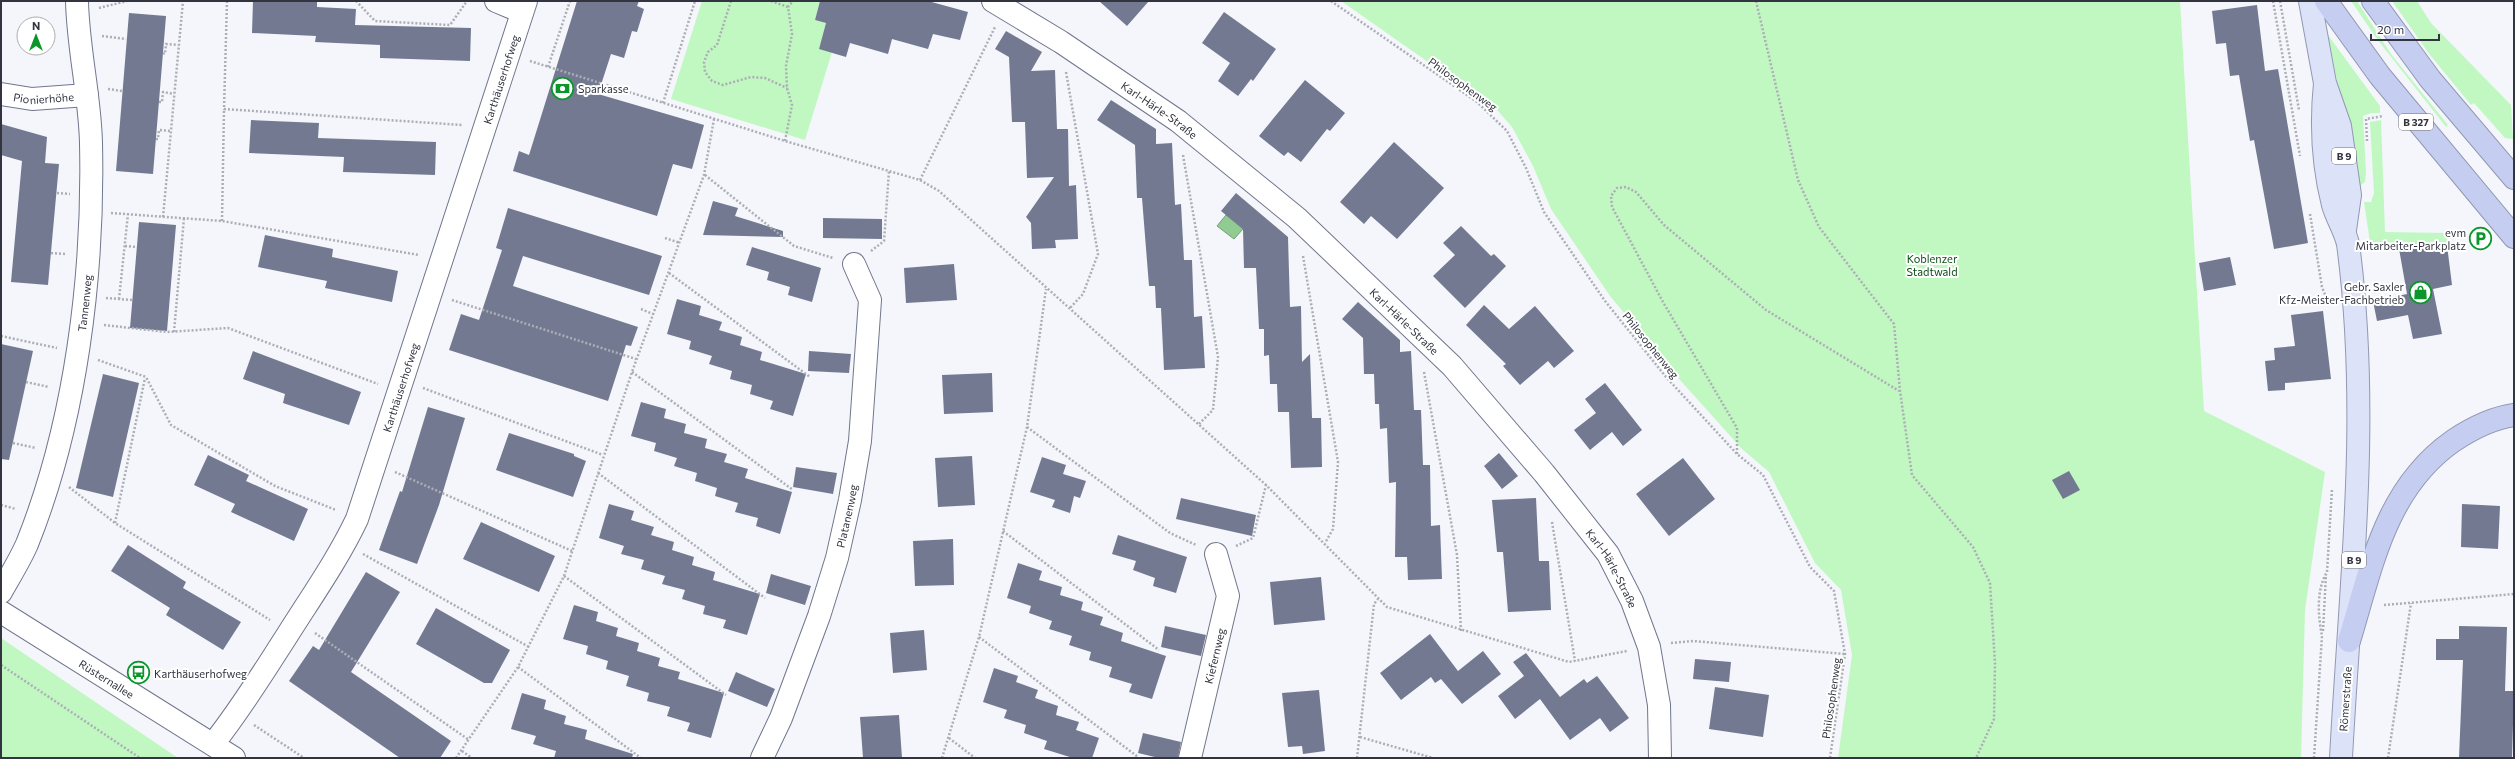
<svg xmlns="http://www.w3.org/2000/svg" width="2515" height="759" viewBox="0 0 2515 759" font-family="Commissioner,sans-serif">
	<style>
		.green { fill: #c1f8c2 }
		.water { fill: #90cc91; stroke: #749e78 }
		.building { fill: #737991 }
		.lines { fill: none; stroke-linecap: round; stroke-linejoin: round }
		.minor-casing { stroke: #70768d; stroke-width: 24 }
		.major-casing { stroke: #9298b3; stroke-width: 24 }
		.highway-casing { stroke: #9298b3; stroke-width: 24 }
		.path { stroke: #acaeb5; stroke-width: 2.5; stroke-dasharray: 2 2; stroke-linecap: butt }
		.minor { stroke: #fff; stroke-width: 22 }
		.major { stroke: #dce2f7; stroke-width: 22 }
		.highway { stroke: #c5cef1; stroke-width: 22 }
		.labels { text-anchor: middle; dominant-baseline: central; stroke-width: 4; stroke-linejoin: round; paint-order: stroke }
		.shield { fill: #fff; stroke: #707179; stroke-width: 1 }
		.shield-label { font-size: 10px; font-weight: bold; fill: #32343f }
		.street-label { font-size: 11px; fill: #32343f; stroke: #fff }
		.poi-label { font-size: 11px; fill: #32343f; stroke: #fff; text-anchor: start }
		.park-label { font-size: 11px; fill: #0c4d16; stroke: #fff }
	</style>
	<rect width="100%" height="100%" fill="#f4f6fb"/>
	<path class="green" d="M702,1H820L815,20L826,23L819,49L832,52L805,140L671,99Z
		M1341,1H2180L2204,411L2325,472L2305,610L2301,758H1838L1852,655L1841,590L1815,563L1769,472L1742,449L1671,370L1610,296L1551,209L1533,166L1512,127L1498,111Z
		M2351,1H2357L2391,54L2448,125L2446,127L2377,39Z
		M2392,1H2417L2431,23L2511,105L2513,139L2505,138L2474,103L2471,105L2430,55Z
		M2328,35L2380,106V113H2371L2363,116L2366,173L2365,182L2358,187Z
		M2381,120L2385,232L2448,233L2449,244L2370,242L2364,202H2371L2374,193L2370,122Z
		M1,638L178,758H1Z"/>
	<path class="water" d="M1226,215L1243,229L1234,239L1217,226Z"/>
	<path class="building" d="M253,1L317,2V7L356,9L355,25L471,28L470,61L380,58V45L315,42L316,36L252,33Z
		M577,1H639L637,6L644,9L637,32L632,31L624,58L611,54L598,94L704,125L692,169L673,164L657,216L513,171L519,151L529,155Z
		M820,1H928L968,12L960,40L933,34L928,49L892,39L888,54L850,43L846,57L819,49L826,23L815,20Z
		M1099,1H1149L1127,26Z
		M2257,5L2265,71L2278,69L2308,243L2274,249L2254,140L2250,141L2239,75L2230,76L2226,43L2216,44L2212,11Z
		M1224,12L1276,49L1253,81L1251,79L1238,96L1218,81L1230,63L1202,43Z
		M129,13L166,16L153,174L116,171Z
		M1006,31L1042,52L1031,71L1055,70L1057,129H1068L1069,186L1076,185L1078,239L1055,240L1056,248L1032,249L1031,223L1026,217L1054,177L1027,178L1025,122H1012L1009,57L995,49Z
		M1305,80L1345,113L1330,131L1327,129L1301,162L1288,152L1284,156L1259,136Z
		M1111,100L1156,129V144L1172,143L1175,205L1181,204L1184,260H1192L1194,317L1202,316L1205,368L1164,370L1161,308H1156L1155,286H1149L1142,198H1137L1135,145L1097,120Z
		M251,120L319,123L318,138L436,142L435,175L343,172L344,157L249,153Z
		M1,124L47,137L45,163L59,164L48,285L11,282L22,161L1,155Z
		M1394,142L1444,188L1397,239L1371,216L1364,224L1340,202Z
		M1236,193L1288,237L1290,307L1301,306L1302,362L1310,354L1312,418H1321L1322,467L1291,468L1289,412H1278L1277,384H1270L1269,355L1264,356V329H1259L1256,268H1244L1243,229L1221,211Z
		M713,201L738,208L735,216L783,231V237L703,235Z
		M508,208L662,256L649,295L523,256L513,286L638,327L631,346L626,345L608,401L449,350L461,314L479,320L502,250L496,248Z
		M823,218L882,219V239L823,238Z
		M139,222L176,225L167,331L130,328Z
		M1461,226L1491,256L1494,254L1506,266L1465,308L1433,276L1455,255L1443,243Z
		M265,235L333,249L332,257L398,271L392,302L325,288L327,281L258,267Z
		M2398,243L2447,245L2452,285L2433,289L2442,334L2413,339L2408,315L2377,321L2373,301L2407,294Z
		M752,247L821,268L812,302L788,295L790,287L767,280L769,272L746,265Z
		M2230,257L2236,285L2204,291L2199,263Z
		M954,264L957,300L906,303L904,268Z
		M677,299L701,306L699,315L722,322L719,330L742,337L740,345L762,352L760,360L806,374L793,416L770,409L773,401L750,394L752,385L730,379L732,371L709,364L712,356L689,349L691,341L667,334Z
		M1358,302L1400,340V352L1411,351L1414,410H1421L1423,465H1430L1431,526L1440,525L1442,579L1408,580L1407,557H1395L1396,482L1389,483L1387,428L1380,429L1379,404H1375L1374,374H1364L1363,338L1342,319Z
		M1484,305L1509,329L1535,306L1574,351L1554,368L1548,361L1520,385L1503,366L1506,364L1466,325Z
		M2323,311L2331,379L2285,383V390L2268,391L2265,361L2275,360L2274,348L2295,346L2291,315Z
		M1,344L33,351L9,460L1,459Z
		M253,351L361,392L349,425L283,403L285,394L243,379Z
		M809,351L851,354L849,373L808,371Z
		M992,373L993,412L944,414L942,375Z
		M103,374L139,383L113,497L76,488Z
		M1605,383L1642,430L1623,446L1612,432L1590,450L1574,430L1596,413L1585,399Z
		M641,402L666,409L664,418L686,424L684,433L707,439L705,448L727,454L724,462L748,469L745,478L792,492L780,534L756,526L758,518L735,512L738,503L715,496L717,488L695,481L697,473L674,466L677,458L654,451L656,443L631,436Z
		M428,407L465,418L439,505L417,564L379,550L400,491L402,492Z
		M509,433L574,454V456L586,461L573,497L496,470Z
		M1499,453L1518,476L1502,489L1484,466Z
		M208,455L249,475L246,481L308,509L294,541L231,512L235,504L194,485Z
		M972,456L975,505L938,507L935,458Z
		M1042,457L1066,465L1063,474L1086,481L1080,498L1074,496L1070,513L1052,507L1055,500L1030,492Z
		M1683,458L1715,499L1669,536L1636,494Z
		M796,467L837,473L833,494L793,487Z
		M2069,471L2080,490L2063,499L2052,480Z
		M1181,498L1256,515L1252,536L1176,519Z
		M1536,498L1539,561H1549L1551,610L1508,612L1503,552H1497L1492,500Z
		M609,504L634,511L631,520L654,527L651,535L674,542L672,550L694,557L692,565L715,572L713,580L760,594L747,635L723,628L726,620L703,614L705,606L682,599L685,590L662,584L665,576L641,569L644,560L621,554L624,546L599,538Z
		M2462,504L2500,506L2498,549L2461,547Z
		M481,522L555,556L539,592L463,559Z
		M1118,535L1187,557L1176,593L1153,586L1155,578L1133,570L1136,561L1112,554Z
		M953,539L954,585L915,586L913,541Z
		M128,545L186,582L183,588L241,622L223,650L166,615L170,608L111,571Z
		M1018,563L1042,571L1039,580L1062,587L1060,595L1083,602L1081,610L1103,617L1100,625L1123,633L1121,641L1166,656L1152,699L1129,692L1132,684L1109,677L1112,667L1089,660L1091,652L1069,645L1072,636L1049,629L1052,621L1029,613L1031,606L1007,598Z
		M366,572L400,592L351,672L451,741L440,758H400L289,681L313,646L319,650Z
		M771,574L811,586L805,605L766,593Z
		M1321,577L1325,620L1274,625L1270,582Z
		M574,605L598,612L596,621L618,628L616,636L639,643L637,651L660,658L658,666L680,672L678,679L724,693L711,738L687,731L690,723L667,716L670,707L647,701L649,693L626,686L629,676L606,669L608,661L586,654L588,646L563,639Z
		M436,608L510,650L492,683H484L416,644Z
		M1165,626L1206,635L1201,656L1161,647Z
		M2459,626L2507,627L2505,691H2514L2512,758H2459L2463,660H2436V639H2459Z
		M924,630L927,670L893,673L890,633Z
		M1430,634L1458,671L1483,651L1501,674L1462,704L1441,679L1435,683L1431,677L1401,700L1380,673Z
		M1526,653L1560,697L1584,679L1587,683L1597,676L1629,718L1610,732L1600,718L1570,740L1540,699L1515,719L1498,696L1524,676L1513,662Z
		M1695,659L1731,662L1729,682L1693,679Z
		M994,668L1018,676L1016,682L1038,690L1035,698L1058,706L1056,715L1079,722L1076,730L1099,738L1092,758H1073L1044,749L1047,741L1024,733L1026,725L1004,718L1007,710L983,702Z
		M736,672L775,689L767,707L728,691Z
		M1715,687L1769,695L1763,737L1709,729Z
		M1319,690L1325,751L1303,754L1302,746L1288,747L1282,693Z
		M522,693L546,700L544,709L566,716L564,724L587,730L585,739L633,754L632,758H554L556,751L533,744L536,736L511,729Z
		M899,715L902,758H863L860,717Z
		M1143,733L1181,742L1178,758H1159L1138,753Z"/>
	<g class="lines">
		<defs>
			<g id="minor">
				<path d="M496,1L522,12"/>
				<path id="s1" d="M993,1L1061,42L1178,121L1297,218L1452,366L1544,473L1608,554L1632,601L1649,647L1659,705L1660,758"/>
				<path id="s2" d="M1,94L32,99L87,95"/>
				<path id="s3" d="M1,592C10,576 20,560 27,544C76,422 94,274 91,143C90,96 78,49 77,1"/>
				<path id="s4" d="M1,612L234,758"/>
				<path id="s5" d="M213,744C241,709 264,671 288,634C312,596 338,559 357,519L526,1"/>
				<path id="s6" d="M762,758L781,718L819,616L837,558L850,500L860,441L870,300L854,264"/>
				<path id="s7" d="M1190,758L1228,596L1216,554"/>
			</g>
			<path id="major" d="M2310,1L2325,83L2340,126L2350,195L2345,230
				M2325,83C2321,122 2323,166 2333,205C2337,219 2345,230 2348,244C2371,416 2350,587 2341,758"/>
			<path id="highway" d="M2326,1L2380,76L2514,237
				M2373,1L2430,79L2514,178
				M2349,641C2372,566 2385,489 2453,441C2471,429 2493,418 2514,415"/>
		</defs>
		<use href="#minor" class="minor-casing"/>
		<use href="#major" class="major-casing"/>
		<use href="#highway" class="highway-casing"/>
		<path class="path" d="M227,1L224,109L462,125
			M356,1L375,21L450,25L467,1
			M731,1L717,45L708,52L704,62L705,72L712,81L723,85L751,77L765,78L787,88
			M771,1L788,7
			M1331,1L1477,102L1507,131L1526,168L1544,212L1605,301L1666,377L1737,454L1763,475L1810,567L1834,591L1845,654L1830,758
			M1756,1L1798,180L1819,227L1894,324L1900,391L1912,475L1973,547L1990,583L1995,664L1994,719L1976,758
			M2273,1L2300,156
			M2280,1L2299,110
			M99,8L127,1
			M102,36L126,39
			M163,53L165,54L166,44L179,45
			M530,61L785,141L920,180L939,191L1266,485L1387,607L1569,662L1627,651
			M548,67L570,1
			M1066,72L1098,254L1083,294L1069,309
			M108,89L122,91
			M159,102H162L163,92L174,94
			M663,103L695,1
			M156,139H158L159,130L171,131
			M785,141L792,105L787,88L786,66L792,34L788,7L793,1
			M2367,141L2366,119L2383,116
			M1183,155L1218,357L1213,410L1199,424
			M705,175L794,246L833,258
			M920,180L995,27
			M57,193L70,194
			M111,213L222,221L419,255
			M2310,214L2322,287L2330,307
			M163,217L183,1
			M222,221L224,109
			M665,238L680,243
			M125,246L137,247
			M871,251L884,241L889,171
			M51,253L66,254
			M1303,256L1338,462L1333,529L1325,543
			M669,273L810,377
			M106,298L132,300
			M119,299L128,214
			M452,300L636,359
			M641,309L653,314
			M104,325L167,332L228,328L378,384
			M174,332L184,218
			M1,336L57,348
			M98,360L146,377L171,425L275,486L336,510
			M632,372L793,490
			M1424,372L1457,555L1461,631
			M26,382L49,387
			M423,388L603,455
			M1027,427L1170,533L1196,545
			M13,443L36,448
			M1737,454V428L1663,302L1612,207L1611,196L1617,188L1626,187L1636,192L1664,225L1766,310L1899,391
			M395,472L572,551
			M598,473L765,598
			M69,487L115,523L270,620
			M1,505L16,509
			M1552,522L1575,661
			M115,523L145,378
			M1003,531L1159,650
			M1236,546L1253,538L1266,485
			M363,554L529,647
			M564,576L726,695
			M2384,605L2514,594
			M2323,631L2326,574
			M315,633L469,740
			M979,637L1138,757
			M1671,643L1693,641L1845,654
			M1,665L140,758
			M518,667L641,758
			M254,725L304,758
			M1360,737L1433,758
			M949,738L975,758
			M462,751L472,758
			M456,758L518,667L564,576L632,372L704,175L714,119
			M942,758L979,637L1027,427L1046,289
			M1357,758L1374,604L1378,599
			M2314,758L2322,636C2318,616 2316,590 2327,572L2332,489
			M2388,758L2411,603"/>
		<use href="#minor" class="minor"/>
		<use href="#major" class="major"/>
		<use href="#highway" class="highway"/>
	</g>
	<defs>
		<symbol id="bank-ring" viewBox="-11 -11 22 22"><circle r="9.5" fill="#fff" stroke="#0b962b" stroke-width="1.5"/><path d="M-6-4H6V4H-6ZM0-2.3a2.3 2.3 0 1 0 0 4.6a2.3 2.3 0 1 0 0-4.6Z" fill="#0b962b"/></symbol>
		<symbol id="parking-ring" viewBox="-11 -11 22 22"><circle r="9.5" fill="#fff" stroke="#0b962b" stroke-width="1.5"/><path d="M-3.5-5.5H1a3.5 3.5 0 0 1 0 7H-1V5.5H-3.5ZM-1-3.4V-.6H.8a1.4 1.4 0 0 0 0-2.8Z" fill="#0b962b"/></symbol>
		<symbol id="shop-ring" viewBox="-11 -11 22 22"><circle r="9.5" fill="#fff" stroke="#0b962b" stroke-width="1.5"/><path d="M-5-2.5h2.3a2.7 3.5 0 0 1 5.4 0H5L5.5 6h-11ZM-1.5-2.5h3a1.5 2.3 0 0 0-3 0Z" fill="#0b962b"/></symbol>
		<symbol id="bus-ring" viewBox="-11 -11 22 22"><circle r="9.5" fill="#fff" stroke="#0b962b" stroke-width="1.5"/><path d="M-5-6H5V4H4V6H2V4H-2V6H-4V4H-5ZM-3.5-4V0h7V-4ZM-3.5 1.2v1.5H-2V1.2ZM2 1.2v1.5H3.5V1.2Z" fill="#0b962b"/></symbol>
	</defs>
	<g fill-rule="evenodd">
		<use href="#bank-ring" x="550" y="76" width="25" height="25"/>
		<use href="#parking-ring" x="2468" y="226" width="25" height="25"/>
		<use href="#shop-ring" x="2408" y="280" width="25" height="25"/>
		<use href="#bus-ring" x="126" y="660" width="25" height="25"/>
	</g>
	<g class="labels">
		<g class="shield">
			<rect x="2399" y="114" width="34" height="16" rx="3"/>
			<rect x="2332" y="148" width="24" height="16" rx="3"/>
			<rect x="2342" y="552" width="24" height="16" rx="3"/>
		</g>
		<g class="shield-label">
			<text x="2416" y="122">B 327</text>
			<text x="2344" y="156">B 9</text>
			<text x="2354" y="560">B 9</text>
		</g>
		<g class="street-label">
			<text stroke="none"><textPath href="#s5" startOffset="730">Karthäuserhofweg</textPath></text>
			<text transform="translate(1463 84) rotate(36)">Philosophenweg</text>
			<text stroke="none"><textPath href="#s2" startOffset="43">Pionierhöhe</textPath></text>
			<text stroke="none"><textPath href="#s1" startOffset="199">Karl-Härle-Straße</textPath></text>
			<text stroke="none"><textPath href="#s3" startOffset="303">Tannenweg</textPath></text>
			<text stroke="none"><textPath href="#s1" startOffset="523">Karl-Härle-Straße</textPath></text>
			<text transform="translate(1651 345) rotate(51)">Philosophenweg</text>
			<text stroke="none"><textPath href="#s5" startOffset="406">Karthäuserhofweg</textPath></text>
			<text stroke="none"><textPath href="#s6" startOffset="257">Platanenweg</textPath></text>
			<text stroke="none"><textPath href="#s1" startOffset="847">Karl-Härle-Straße</textPath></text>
			<text stroke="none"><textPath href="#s7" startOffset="105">Kiefernweg</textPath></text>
			<text stroke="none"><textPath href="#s4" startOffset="125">Rüsternallee</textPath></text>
			<text transform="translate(1831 698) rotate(-82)">Philosophenweg</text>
			<text transform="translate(2345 699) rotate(-86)">Römerstraße</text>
		</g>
		<g class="poi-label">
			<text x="578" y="88">Sparkasse</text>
			<text x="2466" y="232" text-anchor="end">evm<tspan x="2466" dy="13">Mitarbeiter-Parkplatz</tspan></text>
			<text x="2404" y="286" text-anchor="end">Gebr. Saxler<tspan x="2404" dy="13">Kfz-Meister-Fachbetrieb</tspan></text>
			<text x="154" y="673">Karthäuserhofweg</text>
		</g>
		<g class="park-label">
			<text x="1932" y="258">Koblenzer<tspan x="1932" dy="13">Stadtwald</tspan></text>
		</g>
	</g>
	<rect width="2515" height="759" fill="none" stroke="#32343f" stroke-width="4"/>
	<g transform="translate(36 36)"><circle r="19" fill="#ffffff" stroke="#adaeb2"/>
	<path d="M0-3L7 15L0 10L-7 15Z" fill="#0b962b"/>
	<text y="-6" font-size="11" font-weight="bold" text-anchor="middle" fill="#32343f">N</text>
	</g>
	<path d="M2371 34v6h68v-6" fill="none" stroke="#32343f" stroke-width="2"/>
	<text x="2377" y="34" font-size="12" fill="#32343f" stroke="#ffffff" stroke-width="3" paint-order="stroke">20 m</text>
</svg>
